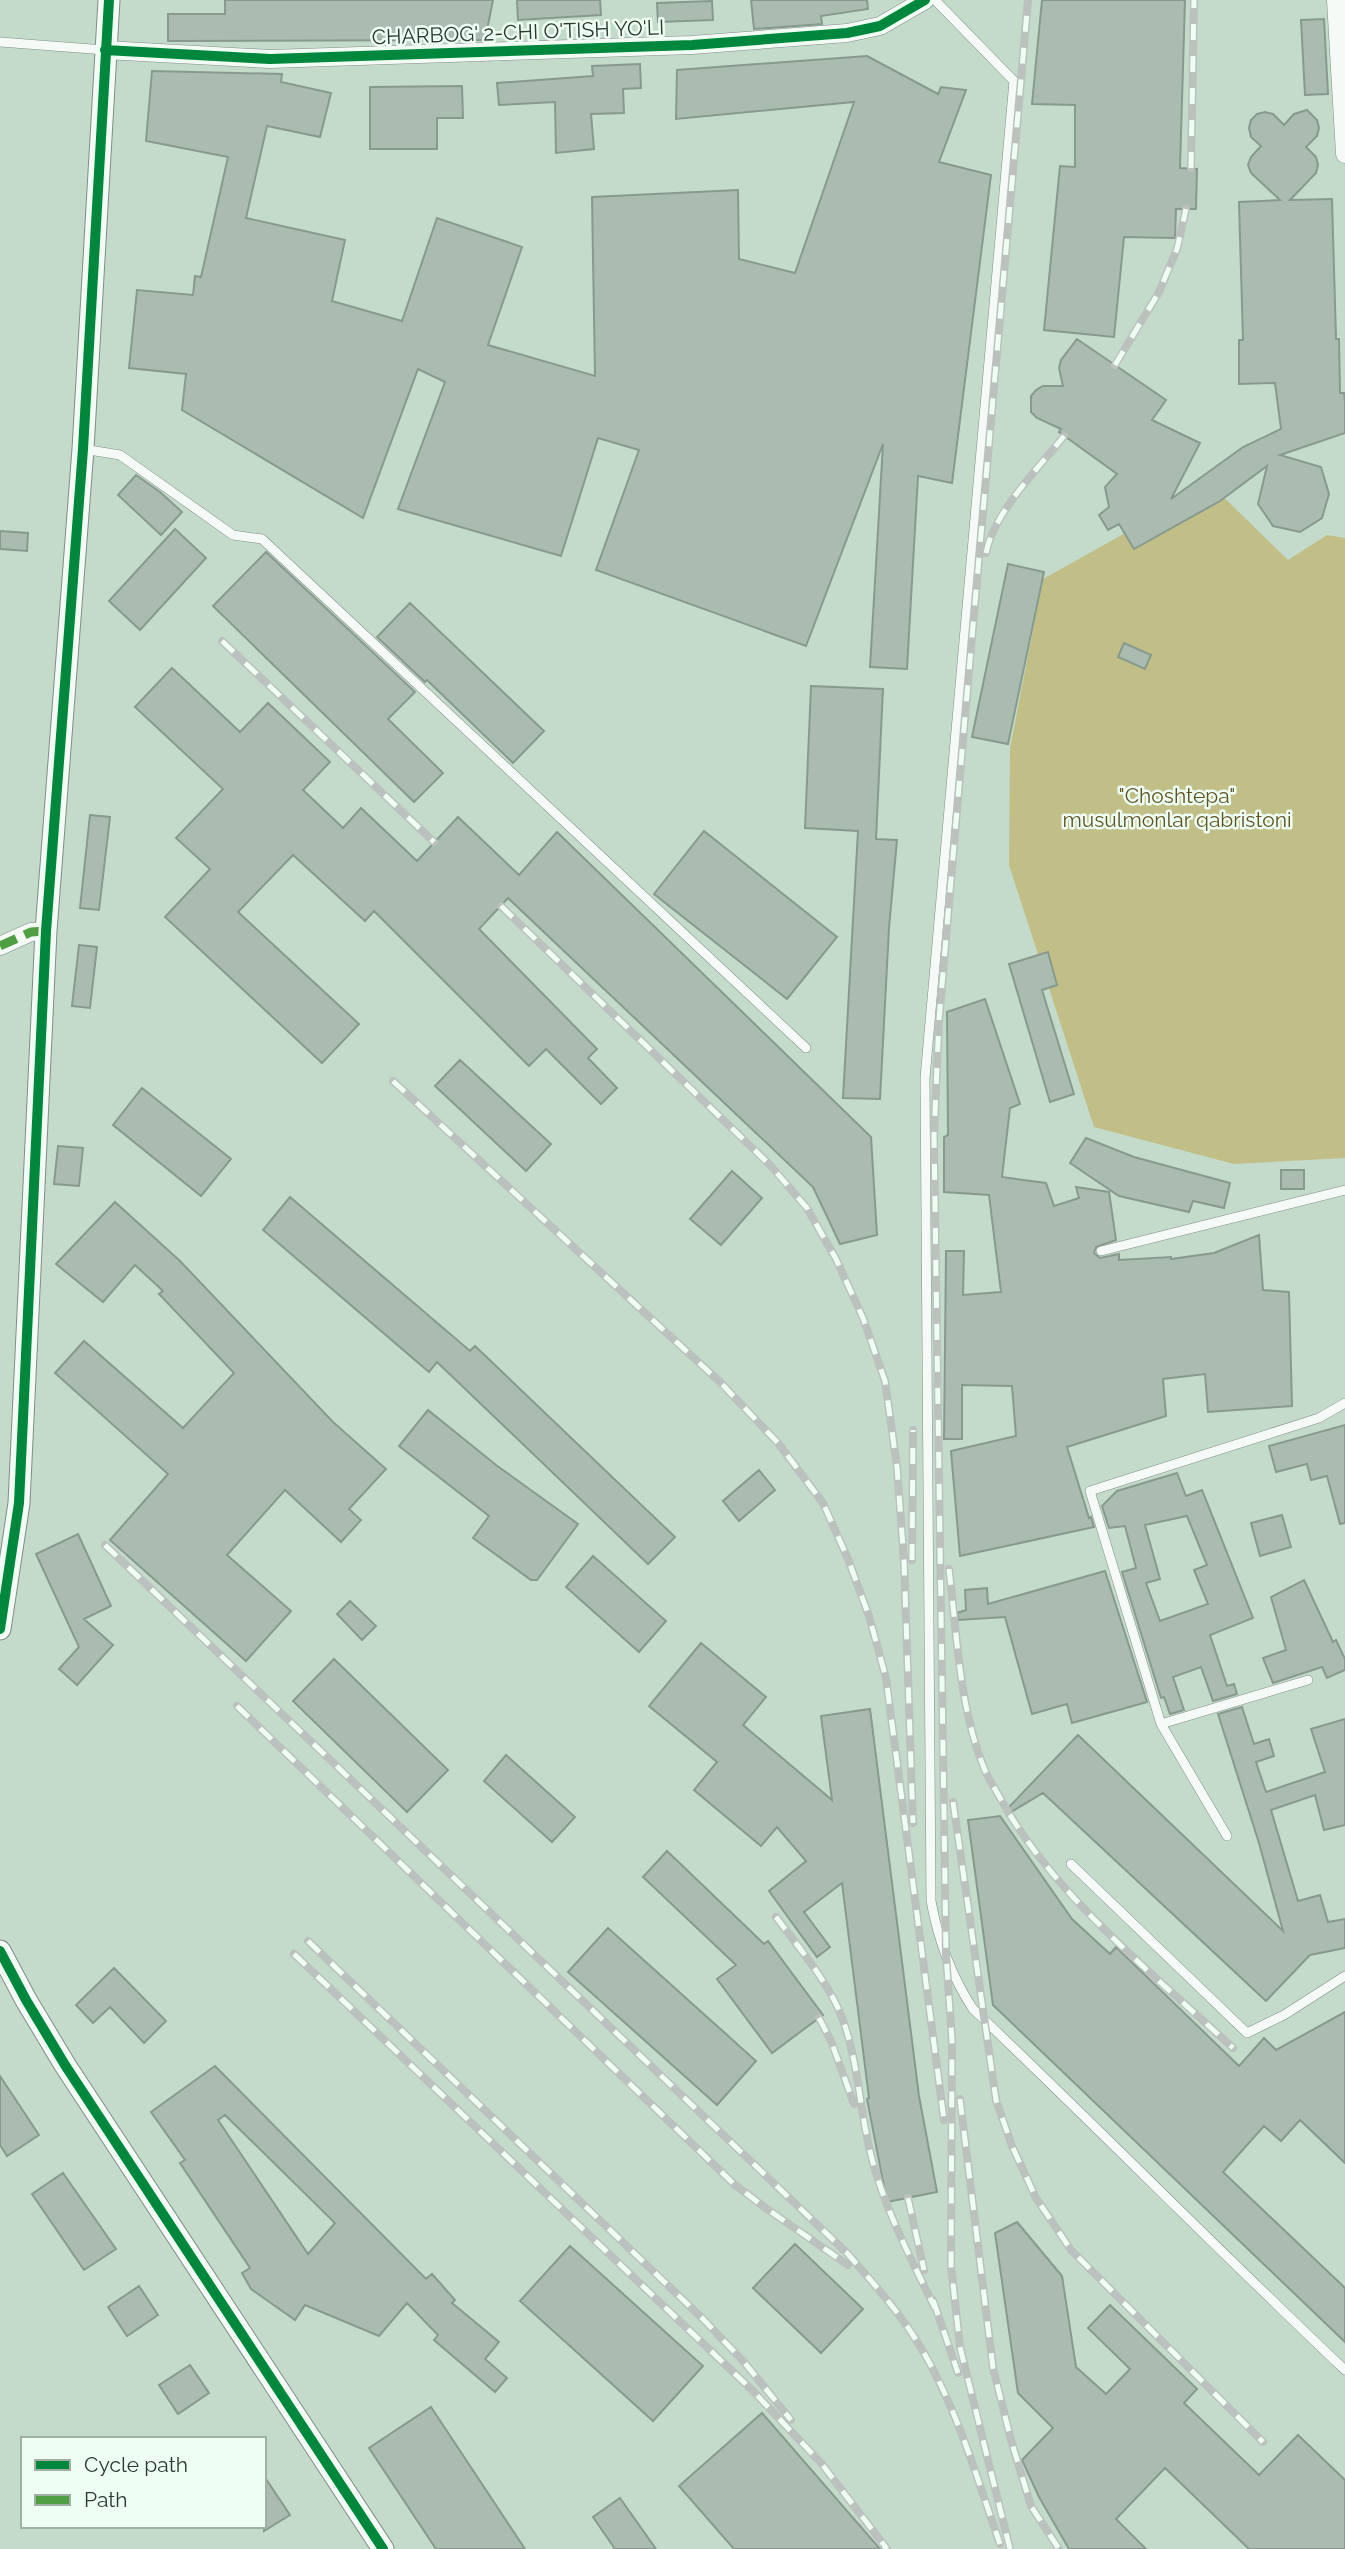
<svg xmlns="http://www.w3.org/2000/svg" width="1345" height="2549" viewBox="0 0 1345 2549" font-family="Raleway,sans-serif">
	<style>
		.green { fill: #c1be88 }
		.building { fill: #aabcb0; stroke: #889a8e; stroke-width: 2; fill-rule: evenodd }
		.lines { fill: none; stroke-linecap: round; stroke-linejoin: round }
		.service-casing { stroke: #7e8f84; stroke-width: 10 }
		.minor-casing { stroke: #7e8f84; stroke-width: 19 }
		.tertiary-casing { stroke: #7e8f84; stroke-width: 23 }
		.service { stroke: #f6faf7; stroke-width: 9 }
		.minor { stroke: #f6faf7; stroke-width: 18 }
		.tertiary { stroke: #f6faf7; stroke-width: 21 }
		.rail-casing { stroke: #bbc1bd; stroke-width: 8 }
		.rail { stroke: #eefef3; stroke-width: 5; stroke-dasharray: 16; stroke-linecap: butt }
		.quiet { stroke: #4fa043; stroke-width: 9; stroke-dasharray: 18 9; stroke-linecap: butt }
		.cycleway-casing { stroke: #eefef3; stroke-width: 15 }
		.cycleway { stroke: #00873e; stroke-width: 10 }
		.labels { text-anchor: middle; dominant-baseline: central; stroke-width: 5; stroke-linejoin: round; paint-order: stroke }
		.street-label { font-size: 21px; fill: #2c3c31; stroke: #eefef3 }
		.park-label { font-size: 21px; fill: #615424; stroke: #eefef3 }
	</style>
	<rect width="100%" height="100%" fill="#c4dbcc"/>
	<path class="green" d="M1204,478L1288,560L1327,535L1345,538V1158L1234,1164L1094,1127L1009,865L1010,748L1043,579L1120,536Z"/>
	<path class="building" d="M225,0H493L485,40L168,41V14H225Z
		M517,0H600L601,15L518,20Z
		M751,0H867L868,9L821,16L822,24L754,29Z
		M1042,0H1185L1180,168L1197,169L1196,209H1176L1175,238L1124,237L1114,337L1044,330L1060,166L1075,167V105L1032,104Z
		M712,1L713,20L658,22L657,3Z
		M1324,19L1328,94L1305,95L1301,20Z
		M867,56L938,94L941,87L966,90L939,162L991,175L952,483L918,476L907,669L870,667L883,444L806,646L596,570L639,450L598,438L561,556L398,509L445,382L418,369L363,518L182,410L186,374L129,368L137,290L193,295L195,276L201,277L228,157L146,141L152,71L282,74L281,82L331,93L320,137L267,126L246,218L345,240L332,301L402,321L437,218L522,247L488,345L595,376L592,197L738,190L739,259L795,273L854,102L676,119L677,70Z
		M640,64L641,88L623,89L624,113L591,114L594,149L556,153L555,102L499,105L497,83L593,76L592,66Z
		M462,86L463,118H437V149H370V87Z
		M1307,110L1317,120L1319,128L1317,136L1306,147L1316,157L1318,165L1316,173L1290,200L1332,199L1336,339H1339L1340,393H1344L1345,401V433L1280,455L1321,467L1329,494L1322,518L1300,532L1273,526L1258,504L1267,466L1220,501L1134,549L1119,524L1108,530L1099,515L1109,507L1105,487L1117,474L1059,432L1061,429L1037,418L1031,412V396L1036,390L1043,386H1063L1059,368L1061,360L1077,339L1166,400L1152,420L1200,443L1171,499L1243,447L1281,429L1275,383L1239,384V340H1243L1239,202L1280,200L1251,173L1248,165L1251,157L1261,146L1251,137L1249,128L1251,120L1257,114L1265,112L1273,114L1284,125L1294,114Z
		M136,475L160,492L182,512L161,535L118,495Z
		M175,529L206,558L140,630L109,601Z
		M0,531L28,533L27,551L0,549Z
		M266,552L415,692L388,719L443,773L414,802L213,606Z
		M1008,564L1044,572L1008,744L972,737Z
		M410,603L544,731L513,763L427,680L425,682L377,637Z
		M1124,643L1151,655L1145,669L1118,657Z
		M172,668L240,732L268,703L330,762L303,790L343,828L361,808L417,861L458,817L519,875L557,832L871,1137L877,1235L840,1244L813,1187L508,898L479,929L597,1049L588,1058L617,1088L601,1104L546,1049L529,1066L374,911L365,921L293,855L238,912L359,1024L322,1063L165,917L210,869L176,838L223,789L135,707Z
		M811,686L883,689L876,839L897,840L889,928L880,1099L843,1098L858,831L805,828Z
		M90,815L110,817L99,910L80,908Z
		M704,831L837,937L787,999L654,894Z
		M79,945L97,947L90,1008L72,1006Z
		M1048,952L1057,985L1042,990L1074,1094L1050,1102L1009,964Z
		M985,999L1020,1104L1010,1108L1002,1177L1046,1183L1054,1206L1079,1198L1076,1187L1109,1192L1116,1240L1096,1247L1094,1253L1100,1258L1119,1254V1260L1171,1257V1259L1214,1253L1259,1235L1263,1290L1289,1292L1292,1406L1208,1412L1205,1374L1163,1379L1166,1416L1067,1447L1089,1518L1091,1517L1094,1527L960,1556L951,1451L1016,1436L1012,1386L962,1385V1439H944L946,1251H964L963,1295L1001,1292L989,1195L944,1192V1137L948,1135L947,1012Z
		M460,1060L551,1144L526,1171L435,1086Z
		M142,1088L231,1159L201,1196L113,1125Z
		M1086,1138L1134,1157L1230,1183L1224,1208L1193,1201L1189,1212L1119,1196L1070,1163Z
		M58,1146L83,1148L79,1186L54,1184Z
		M1281,1170H1304V1189H1281Z
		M732,1171L762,1198L721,1245L690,1219Z
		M290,1197L470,1351L475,1346L675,1537L648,1564L437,1362L429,1372L263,1230Z
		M115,1202L180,1261L333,1422L386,1469L349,1509L361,1520L341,1542L285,1490L227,1555L291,1611L246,1661L110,1540L168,1474L55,1373L84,1341L183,1428L234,1373L159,1294L163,1291L135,1265L103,1302L56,1264Z
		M428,1410L496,1465L578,1524L537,1580H531L473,1538L489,1516L399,1446Z
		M1345,1425V1523L1340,1524L1327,1476L1311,1480L1307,1464L1276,1472L1269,1446Z
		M759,1470L775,1490L739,1521L723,1501Z
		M1177,1473L1186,1496L1202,1490L1253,1618L1210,1635L1227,1686L1234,1684L1237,1694L1213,1701L1201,1667L1173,1677L1184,1710L1170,1714L1164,1697L1161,1698L1122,1572L1136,1568L1125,1526L1109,1528L1102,1506L1117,1491ZM1187,1516L1207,1565L1194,1570L1208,1604L1160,1621L1146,1583L1160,1579L1145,1525Z
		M1282,1515L1291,1547L1260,1556L1251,1523Z
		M78,1534L111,1606L84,1619L113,1645L77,1685L59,1669L79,1647L36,1554Z
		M593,1556L666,1621L639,1652L566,1587Z
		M1105,1571L1147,1702L1072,1723L1067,1704L1032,1714L1005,1617L958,1620L957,1613L966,1610L965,1590L987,1588L988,1604Z
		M1304,1580L1333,1642L1336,1640L1345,1659V1670L1327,1678L1322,1667L1273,1683L1263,1658L1286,1650L1271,1597Z
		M350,1601L376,1626L362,1640L337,1614Z
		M701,1643L766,1697L743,1725L832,1800L821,1716L870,1709L919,2096L937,2192L887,2202L867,2099L869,2098L842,1883L804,1912L830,1947L817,1957L769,1891L806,1861L777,1827L761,1846L694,1790L717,1762L649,1706Z
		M334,1659L448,1770L407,1812L293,1701Z
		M1242,1707L1254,1744L1269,1739L1274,1756L1256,1762L1266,1792L1325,1772L1311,1729L1345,1719V1825L1324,1830L1315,1795L1271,1810L1298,1901L1320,1895L1328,1922L1345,1919V1948L1310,1955L1266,2001L1043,1793L1011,1812L1008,1808L1078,1735L1283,1931L1259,1843L1218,1714Z
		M506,1755L575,1817L552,1842L484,1781Z
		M1000,1816L1072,1919L1110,1954L1116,1947L1239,2066L1264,2038L1276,2050L1345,2012V2163L1300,2120L1281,2141L1264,2126L1223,2172L1345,2288V2342L993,2005L968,1820Z
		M667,1851L764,1944L768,1941L823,2015L772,2053L717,1979L736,1965L643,1877Z
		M608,1928L756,2061L717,2105L568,1972Z
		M114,1968L166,2021L144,2043L110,2007L93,2023L76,2005Z
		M215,2066L426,2279L432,2274L455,2300L452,2303L499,2342L485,2359L507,2378L495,2392L434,2340L438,2335L407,2303L379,2336L305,2305L295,2320L251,2289L242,2273L250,2268L180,2163L185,2160L151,2112ZM225,2115L335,2223L308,2254L218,2120Z
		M0,2076L39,2135L7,2156L0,2145Z
		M63,2173L116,2249L84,2270L32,2194Z
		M1017,2222L1062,2276L1076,2367L1106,2394L1130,2369L1088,2328L1110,2305L1197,2389L1184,2403L1259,2475L1298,2435L1345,2480V2549H1249L1165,2468L1116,2519L1146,2549H1069L1039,2497L1022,2460L1053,2428L1018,2393L995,2233Z
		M795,2244L863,2309L821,2353L753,2288Z
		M570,2246L703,2366L653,2421L520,2301Z
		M139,2286L158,2315L127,2336L108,2307Z
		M190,2365L209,2393L178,2414L159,2385Z
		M431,2407L525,2549H436L369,2448Z
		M762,2413L880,2549H734L679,2486Z
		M264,2476L290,2515L264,2531Z
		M620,2498L656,2549H615L593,2517Z"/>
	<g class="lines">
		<defs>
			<path id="service" d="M935,0L1014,81L925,1078L931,1901C938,1939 952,1977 973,2009C1098,2128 1219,2251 1345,2370
				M0,42L105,50
				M83,449L120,455L233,535L262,539L806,1048
				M1101,1251L1345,1190
				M1161,1724L1308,1680
				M1227,1836L1161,1724L1090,1491L1319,1418L1345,1403
				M1071,1864L1247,2033L1284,2015L1345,1976"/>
			<path id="minor" d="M1336,0L1345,154
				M105,50L270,59L692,45L847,33L880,26L925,0
				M0,946L31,932L46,931"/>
			<path id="tertiary" d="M0,1629L19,1503L46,931L83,449L109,0
				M0,1951L26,2000L65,2065L383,2549"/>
		</defs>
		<use href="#service" class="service-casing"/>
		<use href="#minor" class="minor-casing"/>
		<use href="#tertiary" class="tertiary-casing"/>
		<use href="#service" class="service"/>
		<use href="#minor" class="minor"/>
		<use href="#tertiary" class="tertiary"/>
		<defs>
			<path id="rail" d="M1191,168L1194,0
				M1115,365L1159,292L1177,249L1186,209
				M986,553C994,512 1038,469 1064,436
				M222,641L434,842
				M501,906L770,1165L807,1208L836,1259L863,1318L885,1381L897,1467L904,1561L913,1823
				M393,1081L720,1382L778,1443L823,1503L848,1559L869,1616L886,1678L944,2120
				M105,1545L848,2254C874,2284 901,2314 921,2348C957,2408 977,2478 1000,2544
				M912,1560L913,1430
				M949,1569C957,1635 959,1706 984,1768C988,1778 994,1787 999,1796C1053,1895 1151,1972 1233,2048
				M237,1706L735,2185L767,2209L848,2265
				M953,1802L996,2100L1012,2146L1036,2198L1071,2250L1263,2442
				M776,1917C797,1945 828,1982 841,2015C858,2058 859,2106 870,2151C883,2206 910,2257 935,2308
				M308,1941L702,2318L744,2362L791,2420
				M294,1954L753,2391L821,2463L887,2549
				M819,2018L831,2041L854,2104
				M960,2099L993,2368L1011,2440L1031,2506L1059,2549
				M908,2198L924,2270
				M933,2300L958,2373
				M1010,2549L960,2347L951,2266L952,2040L946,1954L934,1136L939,1020L964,728L1028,0"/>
		</defs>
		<use href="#rail" class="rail-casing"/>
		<use href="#rail" class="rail"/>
		<path class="quiet" d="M0,946L31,932L46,931"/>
		<defs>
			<path id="cycleway" d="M105,50L270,59L692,45L847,33L880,26L925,0
				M0,1629L19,1503L46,931L83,449L109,0
				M0,1951L26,2000L65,2065L383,2549"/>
		</defs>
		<use href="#cycleway" class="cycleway-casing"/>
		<use href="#cycleway" class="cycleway"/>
	</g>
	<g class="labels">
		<g class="street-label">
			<text transform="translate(518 32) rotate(-2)">CHARBOG' 2-CHI O'TISH YO'LI</text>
		</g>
		<g class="park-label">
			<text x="1177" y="795">"Choshtepa"<tspan x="1177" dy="24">musulmonlar qabristoni</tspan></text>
		</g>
	</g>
	<rect x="21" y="2437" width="245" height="91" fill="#eefef3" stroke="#a0b0a5" stroke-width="2"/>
	<rect x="35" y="2460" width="35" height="10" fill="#00873e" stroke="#a0b0a5" stroke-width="2"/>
	<text x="84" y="2472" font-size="21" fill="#2c3c31">Cycle path</text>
	<rect x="35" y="2495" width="35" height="10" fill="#4fa043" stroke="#a0b0a5" stroke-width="2"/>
	<text x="84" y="2507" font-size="21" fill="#2c3c31">Path</text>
</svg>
